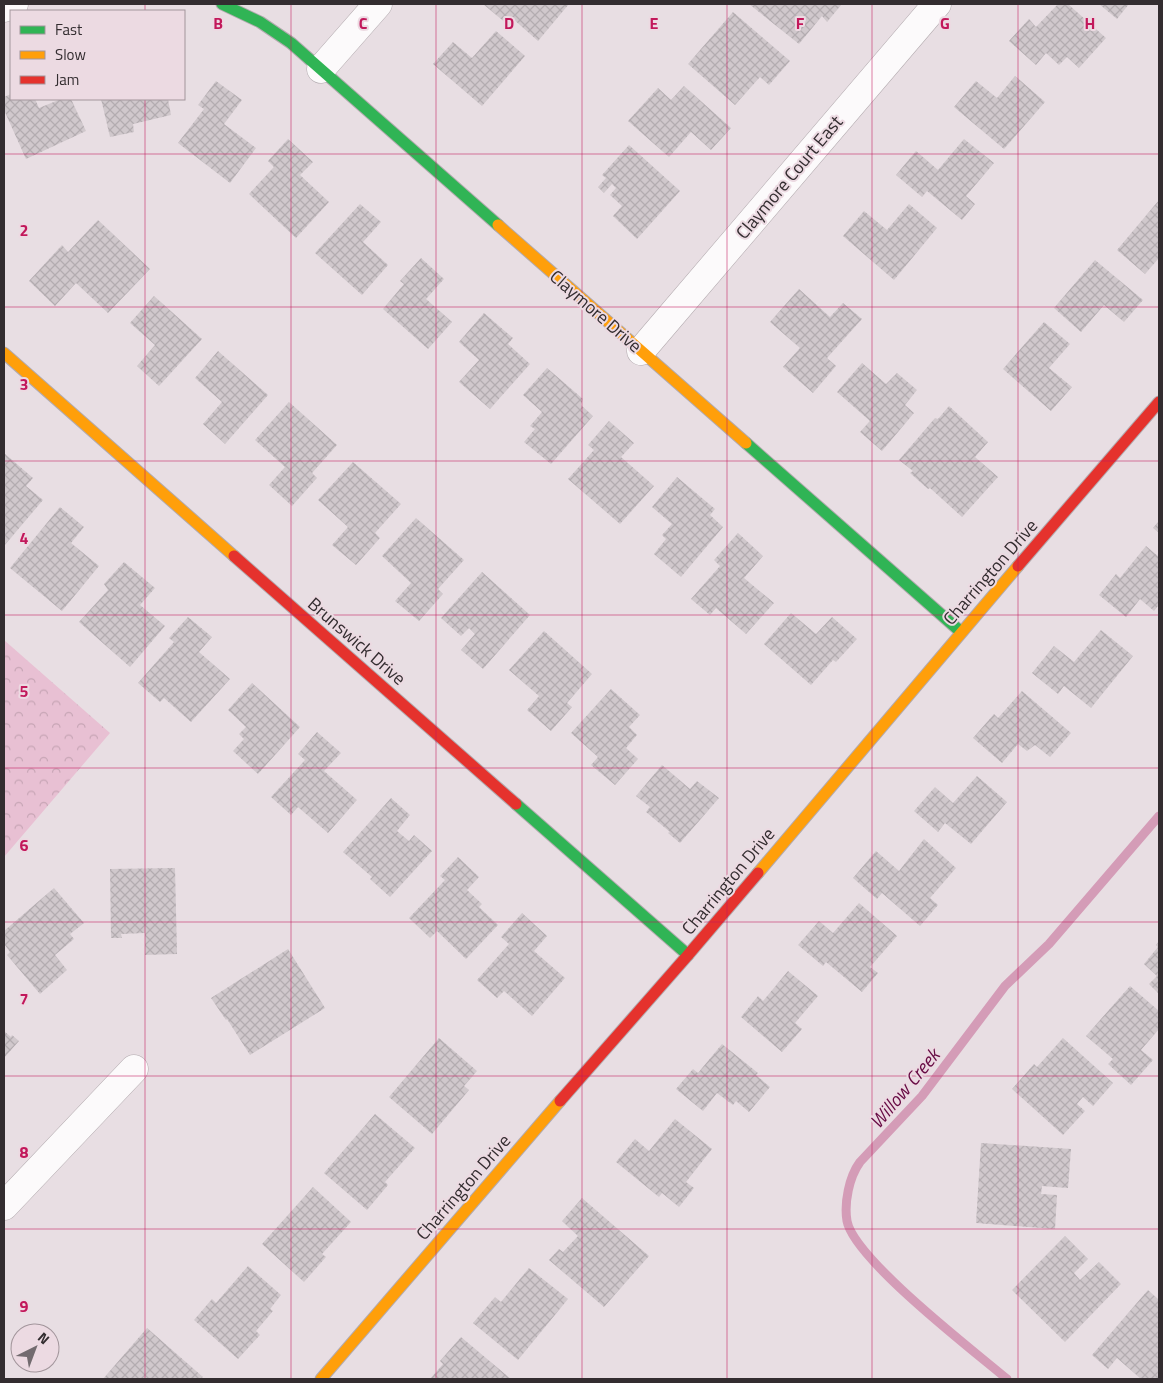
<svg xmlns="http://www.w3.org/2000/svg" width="1163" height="1383" viewBox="0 0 1163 1383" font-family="'Titillium Web',sans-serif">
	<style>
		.forest { fill: url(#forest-crowns) }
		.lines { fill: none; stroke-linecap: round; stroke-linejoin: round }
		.stream { stroke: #d49cb7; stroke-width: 9 }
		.building { fill: url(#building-cross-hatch) }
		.street-casing { stroke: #b2aaae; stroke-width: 29 }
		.fast-casing { stroke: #b2aaae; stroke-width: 13 }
		.slow-casing { stroke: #b2aaae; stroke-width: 13 }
		.jam-casing { stroke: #b2aaae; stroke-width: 13 }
		.street { stroke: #fcfafb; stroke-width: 28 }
		.fast { stroke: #30b455; stroke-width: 11 }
		.slow { stroke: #ff9f0a; stroke-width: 11 }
		.jam { stroke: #e5322d; stroke-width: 11 }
		.grid { fill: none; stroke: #c2185b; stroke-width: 1; stroke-opacity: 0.55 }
		.labels { text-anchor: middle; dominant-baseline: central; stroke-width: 4; stroke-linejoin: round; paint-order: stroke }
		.street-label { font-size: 18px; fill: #332d30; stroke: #ecdae2 }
		.water-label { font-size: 19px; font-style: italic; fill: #660a43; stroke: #ecdae2 }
		.grid-label { font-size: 16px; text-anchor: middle; font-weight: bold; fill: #c2185b; stroke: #ecdae2; stroke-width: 4; stroke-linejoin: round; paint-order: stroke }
	</style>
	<defs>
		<pattern id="forest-crowns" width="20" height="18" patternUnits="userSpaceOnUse" patternTransform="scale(1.25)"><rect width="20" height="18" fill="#e8c0d3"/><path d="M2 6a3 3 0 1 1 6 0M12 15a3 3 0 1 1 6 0" fill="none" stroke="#c7a5b5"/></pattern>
		<pattern id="building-cross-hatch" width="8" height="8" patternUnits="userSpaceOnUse" patternTransform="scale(1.25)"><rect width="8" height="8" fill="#d0c8cc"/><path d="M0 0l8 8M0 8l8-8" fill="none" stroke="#b3acb0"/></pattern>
	</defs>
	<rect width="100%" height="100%" fill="#e8dee3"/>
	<path class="forest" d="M4,640L110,733L4,857Z"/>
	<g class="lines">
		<path class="stream" d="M1007,1379C974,1351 854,1259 847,1221C844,1203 849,1177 860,1162L922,1096L1005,986L1049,944L1159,816"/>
	</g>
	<path class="building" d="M483,4H569L538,41L512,18L507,24Z
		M749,4H842L827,22L822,16L799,44Z
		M1058,4H1068L1106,38L1079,68L1067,57L1059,65L1046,53L1036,65L1009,41L1029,19L1036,27Z
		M1099,4H1129L1117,19Z
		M733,12L790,61L769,85L760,77L735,105L688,64Z
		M496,31L525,56L482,106L433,64L453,42L472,58Z
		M1015,76L1045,102L1004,149L954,107L976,81L997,98Z
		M216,81L242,100L224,124L256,148L230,183L178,143L204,109L198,105Z
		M684,86L731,128L711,150L691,132L669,157L628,121L658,88L671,100Z
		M11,94V99H35L39,108L61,99H71L86,131L26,159L4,110V97Z
		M101,99H168L171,115L133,124L134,132L110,137Z
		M288,139L313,162L300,175L329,202L296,238L249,194L274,167L268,161Z
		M964,139L994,163L966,196L975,204L962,220L927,191L922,197L896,175L916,151L938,170Z
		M629,145L680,191L637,239L613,216L622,206L610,195L616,188L612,184L604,193L598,187L606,178L602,175Z
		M1159,200V258L1145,274L1117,250Z
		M360,204L381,222L363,242L388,265L362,295L315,253Z
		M909,204L937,228L894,280L843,236L864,211L887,230Z
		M98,220L150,269L108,313L76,283L55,306L29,281L62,245L68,252Z
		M421,258L444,279L426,299L452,322L428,349L383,309L404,284L400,281Z
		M1095,260L1143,300L1124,322L1104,305L1081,332L1054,308Z
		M799,289L830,317L843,303L862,319L827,358L836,366L813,393L783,367L800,348L770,322Z
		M154,296L202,339L159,386L137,366L155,345L130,323Z
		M484,313L513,338L508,344L530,364L490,409L459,382L479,360L459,342Z
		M1044,322L1070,344L1049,368L1072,387L1051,411L1003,369Z
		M218,351L268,395L225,444L203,424L222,402L195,378Z
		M862,363L886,384L897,373L917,390L905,405L914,413L882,451L860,432L870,421L837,392Z
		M547,368L583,399L581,405L593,416L551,464L524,442L535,429L530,426L542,412L523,395Z
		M289,402L337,445L312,473L317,478L292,506L269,485L285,467L255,440Z
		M949,406L988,442L975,457L998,477L962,517L930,488L928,489L910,473L913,471L899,460L935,418L938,419Z
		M609,421L634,443L621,457L654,486L620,524L568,479L594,450L588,445Z
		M4,453L33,478L26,486L43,500L4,546Z
		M353,462L401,504L375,533L380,538L356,565L332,545L348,527L318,500Z
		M677,477L715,509L710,515L723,527L681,577L654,554L666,539L662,535L672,524L652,507Z
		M60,507L84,527L71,543L99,566L62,611L10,568Z
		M416,518L464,560L438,589L443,594L419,621L395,601L411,583L382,556Z
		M1159,521V533L1153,528Z
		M738,533L763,556L744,578L774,603L746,634L716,608L710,615L691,599L720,566L714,560Z
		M1146,546L1159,557V608L1158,606L1154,611L1140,599L1126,617L1099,595L1116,574L1120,578Z
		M124,562L155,588L140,605L165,626L130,667L79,622L108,590L104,584Z
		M482,572L530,615L483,669L461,650L475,634L469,628L461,636L441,618Z
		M791,613L816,634L832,617L857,639L836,662L833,660L811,685L764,644Z
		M188,617L212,637L199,652L230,679L191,722L164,698L160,702L138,683L174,642L169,638Z
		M1101,630L1133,656L1091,708L1064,686L1058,694L1032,673L1054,646L1074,662Z
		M544,631L592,674L567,703L572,707L551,731L527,710L539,696L509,670Z
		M252,683L300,727L258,774L233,751L244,739L239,734L246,727L228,710Z
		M611,689L640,715L629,727L637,735L626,748L638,759L615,785L591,765L598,757L571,733Z
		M1022,691L1071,733L1050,757L1035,745L1027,751L1018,744L1002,763L973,738L994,714L998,718Z
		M317,732L341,753L324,771L357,800L328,833L298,807L291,815L271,797L305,760L298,754Z
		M662,765L690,789L697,781L719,798L680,843L668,833L670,832L646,812L650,807L636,796Z
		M977,776L1007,802L971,844L945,823L938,832L914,811L935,787L953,803Z
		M391,798L410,815L397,831L409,841L414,835L432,851L390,897L370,879L372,877L343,852Z
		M924,839L956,868L930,898L938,905L920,926L882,893L877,899L853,878L876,851L899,871Z
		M458,857L479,877L467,890L482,904L479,907L498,925L466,959L437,931L430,938L409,918L445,880L440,876Z
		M175,868L177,954L145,955V933L121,934L122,938H111L110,869Z
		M54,888L84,923L70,934L74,939L55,955L67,970L40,994L7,955L10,952L4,944V931Z
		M859,903L897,936L870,967L878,973L862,992L826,962L823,966L798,945L819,921L833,933Z
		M522,913L547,936L534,951L565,978L532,1016L504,991L497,998L477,980L509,944L501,937Z
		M1159,941V994L1149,984L1157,976L1144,964L1158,947L1156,945Z
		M288,949L325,1008L250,1055L227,1019L226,1020L211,998Z
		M788,971L818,996L795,1023L802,1029L782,1052L741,1017L758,996L763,1001Z
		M1130,986L1159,1011V1029L1141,1050L1153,1060L1131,1085L1108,1064L1113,1059L1086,1036Z
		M4,1031L11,1037L12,1035L19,1041L4,1058Z
		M439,1038L477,1071L464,1086L469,1090L432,1134L389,1097Z
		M1063,1038L1113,1083L1093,1106L1083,1097L1077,1104L1085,1111L1063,1135L1012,1089L1034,1064L1037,1067Z
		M722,1044L758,1073L756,1075L770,1087L749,1112L736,1101L733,1105L717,1093L703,1111L676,1089L693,1069L698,1073Z
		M375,1114L415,1148L385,1182L388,1185L367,1210L324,1173Z
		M675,1119L712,1149L686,1182L694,1188L679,1207L662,1193L659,1197L616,1162L635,1139L649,1151Z
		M981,1143L1071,1149L1068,1188L1042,1186L1041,1194L1057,1195L1055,1229L976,1223Z
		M313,1187L351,1222L322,1254L326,1257L304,1282L262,1244Z
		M582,1198L649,1256L604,1307L549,1260L559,1249L563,1252L578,1236L562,1221Z
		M1065,1236L1088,1259L1074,1273L1080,1280L1099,1262L1121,1284L1065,1342L1012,1290Z
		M248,1266L281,1295L270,1309L273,1311L256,1331L260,1335L238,1359L194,1320L212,1299L216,1303Z
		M529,1268L568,1299L518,1360L473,1323L495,1297L501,1302Z
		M1148,1290L1159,1300V1379H1141L1117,1358L1108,1369L1092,1355Z
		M147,1328L203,1377L200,1379H103Z
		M461,1337L511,1379H430L443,1364L440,1361Z"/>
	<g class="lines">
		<defs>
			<path id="street" d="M4,8L14,4
				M321,69L378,4
				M641,351L937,4
				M4,1206L134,1069"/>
			<path id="fast" d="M222,4L260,22L291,43L498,225
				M746,443L961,632
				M516,804L688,955"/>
			<path id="slow" d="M498,225L746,443
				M4,353L234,556
				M758,873L1018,566
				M321,1379L560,1101"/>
			<path id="jam" d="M234,556L516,804
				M1018,566L1159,402
				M560,1101L688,955L758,873"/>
		</defs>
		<use href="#street" class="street-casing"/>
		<use href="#fast" class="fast-casing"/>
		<use href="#slow" class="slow-casing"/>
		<use href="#jam" class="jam-casing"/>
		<use href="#street" class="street"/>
		<use href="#fast" class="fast"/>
		<use href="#slow" class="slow"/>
		<use href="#jam" class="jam"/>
	</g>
	<path class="grid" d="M145,4V11M291,4V1379M436,4V1379M582,4V1379M727,4V1379M872,4V1379M1018,4V1379M145,99V1379M4,154H1159M4,307H1159M4,461H1159M4,615H1159M4,768H1159M4,922H1159M4,1076H1159M4,1229H1159"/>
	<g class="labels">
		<g class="street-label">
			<text transform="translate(789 177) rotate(-50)">Claymore Court East</text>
			<text transform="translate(596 311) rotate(41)">Claymore Drive</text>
			<text transform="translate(990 572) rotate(-49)">Charrington Drive</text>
			<text transform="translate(357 641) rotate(41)">Brunswick Drive</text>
			<text transform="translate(728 881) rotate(-50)">Charrington Drive</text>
			<text transform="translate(463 1187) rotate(-49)">Charrington Drive</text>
		</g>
		<g class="water-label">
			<text transform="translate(904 1088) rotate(-50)">Willow Creek</text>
		</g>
	</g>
	<g class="grid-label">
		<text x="218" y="29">B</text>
		<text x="363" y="29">C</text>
		<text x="509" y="29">D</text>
		<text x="654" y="29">E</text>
		<text x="800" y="29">F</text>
		<text x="945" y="29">G</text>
		<text x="1090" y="29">H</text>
		<text x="24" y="236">2</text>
		<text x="24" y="390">3</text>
		<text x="24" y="544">4</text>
		<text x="24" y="697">5</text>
		<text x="24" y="851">6</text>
		<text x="24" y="1005">7</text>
		<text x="24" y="1158">8</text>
		<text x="24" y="1312">9</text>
	</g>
	<rect width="1163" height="1383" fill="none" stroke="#332d30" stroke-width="10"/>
	<rect x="10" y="10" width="175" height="90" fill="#ecdae2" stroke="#a2959b"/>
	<rect x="20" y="26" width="25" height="8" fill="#30b455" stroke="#a2959b"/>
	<text x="55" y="35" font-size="15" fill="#332d30">Fast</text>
	<rect x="20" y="51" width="25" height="8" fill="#ff9f0a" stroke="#a2959b"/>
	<text x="55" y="60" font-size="15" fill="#332d30">Slow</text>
	<rect x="20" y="76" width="25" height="8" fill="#e5322d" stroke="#a2959b"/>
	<text x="55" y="85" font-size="15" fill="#332d30">Jam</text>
	<g transform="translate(35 1348) rotate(42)"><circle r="24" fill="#ecdae2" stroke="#a2959b"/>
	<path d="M0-4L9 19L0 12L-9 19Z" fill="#726b6f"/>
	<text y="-8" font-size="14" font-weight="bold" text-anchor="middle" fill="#332d30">N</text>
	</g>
</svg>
